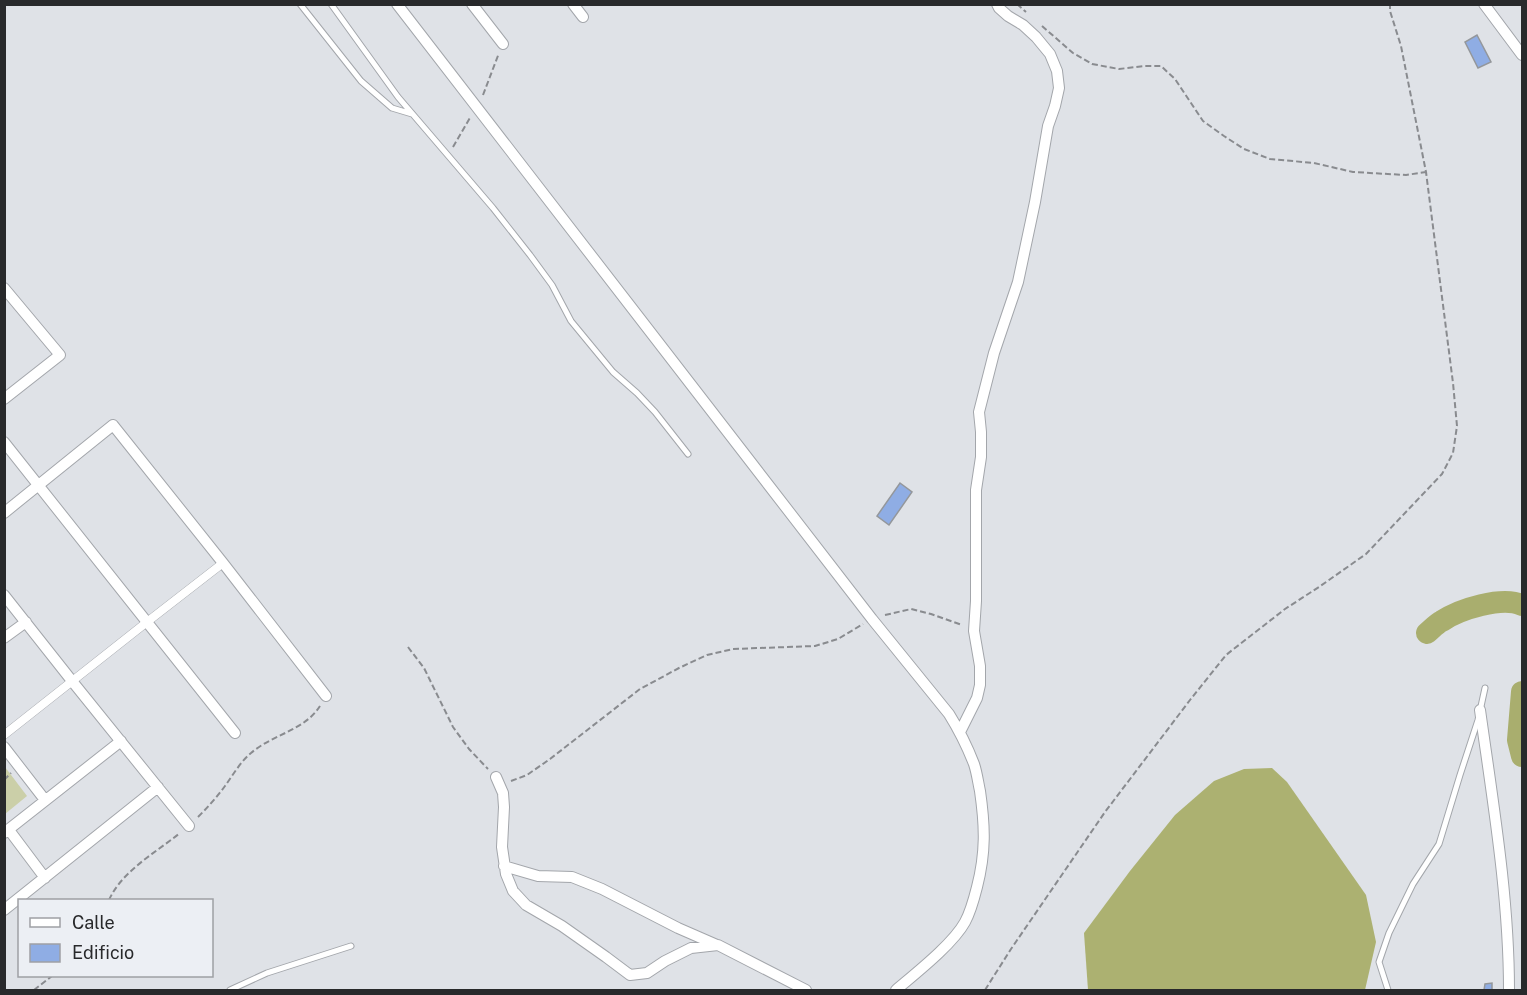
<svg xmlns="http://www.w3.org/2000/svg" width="1527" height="995" viewBox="0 0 1527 995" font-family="'Public Sans',sans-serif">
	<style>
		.green { fill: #cbcfa8 }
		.forest { fill: #acb171 }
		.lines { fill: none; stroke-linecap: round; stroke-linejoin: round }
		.river { stroke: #a9ae6e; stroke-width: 22 }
		.building { fill: #8fade4; stroke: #94979b; stroke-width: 1.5 }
		.service-casing { stroke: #a3a6ab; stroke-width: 7 }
		.pedestrian-casing { stroke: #a3a6ab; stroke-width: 9 }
		.minor-casing { stroke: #a3a6ab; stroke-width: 12 }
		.path { stroke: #898b8f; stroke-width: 2; stroke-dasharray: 6 3; stroke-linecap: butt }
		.service { stroke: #fff; stroke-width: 5 }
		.pedestrian { stroke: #fff; stroke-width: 8 }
		.minor { stroke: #fff; stroke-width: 10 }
	</style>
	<rect width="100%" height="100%" fill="#dfe2e7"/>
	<path class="green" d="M5,767L27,796L5,814H4Z"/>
	<path class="forest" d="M1272,768L1287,782L1366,895L1376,942L1365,990H1088L1084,933L1130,871L1175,815L1214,781L1244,769Z"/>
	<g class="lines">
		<path class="river" d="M1427,633C1432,629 1436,624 1442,621C1460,609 1502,596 1522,605
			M1522,692L1518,740L1522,756"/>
	</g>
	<path class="building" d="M1477,35L1491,62L1478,68L1465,42Z
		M900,483L912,492L889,525L877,516Z
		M1492,983V990H1484L1485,984Z"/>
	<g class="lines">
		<defs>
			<path id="service" d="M300,4L361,81L392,108L412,114
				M331,4L398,97L493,208L530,255L552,285L571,321L613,372L637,393L655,412L688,454
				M230,990L267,973L351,946
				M1388,990L1379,962L1389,933L1413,884L1439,844L1460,775L1478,720L1485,688"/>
			<path id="pedestrian" d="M4,735L147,622L223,563"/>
			<path id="minor" d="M397,4L872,619L949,714C959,730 967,746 974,764C977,773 978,782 980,791C985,826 986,852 977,887C974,899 971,911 965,922C953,944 916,973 896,990
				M472,4L503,44
				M573,4L583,17
				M1484,4L1522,55
				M4,288L60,355L4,399
				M4,442L235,733
				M4,513L113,425L223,563L326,696
				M4,595L72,681L189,826
				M4,638L26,622
				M1480,710C1493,803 1509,897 1509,990
				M960,732L977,698L980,685V666L974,631L976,601V490L981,457V432L979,412L994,353L1018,282L1035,202L1048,126L1055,106L1059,88L1057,71L1050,54L1036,37L1023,25L1008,16L999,8L997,4
				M4,747L45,800
				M496,777L503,793L504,807L502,847L506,874L513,891L526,905L562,926L606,957L630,975L647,973L665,961L691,948L718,945L806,990
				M9,830L45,878
				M4,833L121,741
				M504,866L538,876L572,877L602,889L678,928L717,945
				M4,910L158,787"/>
		</defs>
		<use href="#service" class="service-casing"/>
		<use href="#pedestrian" class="pedestrian-casing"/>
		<use href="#minor" class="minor-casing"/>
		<path class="path" d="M1017,4L1026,12
			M1042,26L1073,53L1092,64L1119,69L1145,66H1161L1175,79L1203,121L1224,136L1244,149L1270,159L1314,163L1353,172L1406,175L1426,172
			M483,95L499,53
			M453,147L471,116
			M885,615L911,609L931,614L962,625
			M408,647L424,668L453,727L469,749L488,769
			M4,780L11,773
			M511,781L527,775L550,759L640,689L679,668L707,655L733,649L815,646L838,639L863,624
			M198,817C208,807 217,797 225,786C233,775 241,761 251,753C273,734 304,731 320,706
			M109,900C122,871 155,853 180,833
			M34,990L52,976
			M985,990L1011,949L1105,812L1190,700L1226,655L1285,609L1319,587L1366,554L1442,474L1453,453L1457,426L1453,383L1426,172L1401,46L1390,11V4"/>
		<use href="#service" class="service"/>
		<use href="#pedestrian" class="pedestrian"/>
		<use href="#minor" class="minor"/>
	</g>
	<rect width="1527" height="995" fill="none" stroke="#28292b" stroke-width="12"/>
	<rect x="18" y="899" width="195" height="78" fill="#eceff4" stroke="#9ea0a4" stroke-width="1.5"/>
	<rect x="30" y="918" width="30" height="9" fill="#ffffff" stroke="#9ea0a4" stroke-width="1.5"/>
	<text x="72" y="929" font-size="18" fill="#28292b">Calle</text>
	<rect x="30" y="944" width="30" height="18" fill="#8fade4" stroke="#9ea0a4" stroke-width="1.5"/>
	<text x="72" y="959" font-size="18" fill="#28292b">Edificio</text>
</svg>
